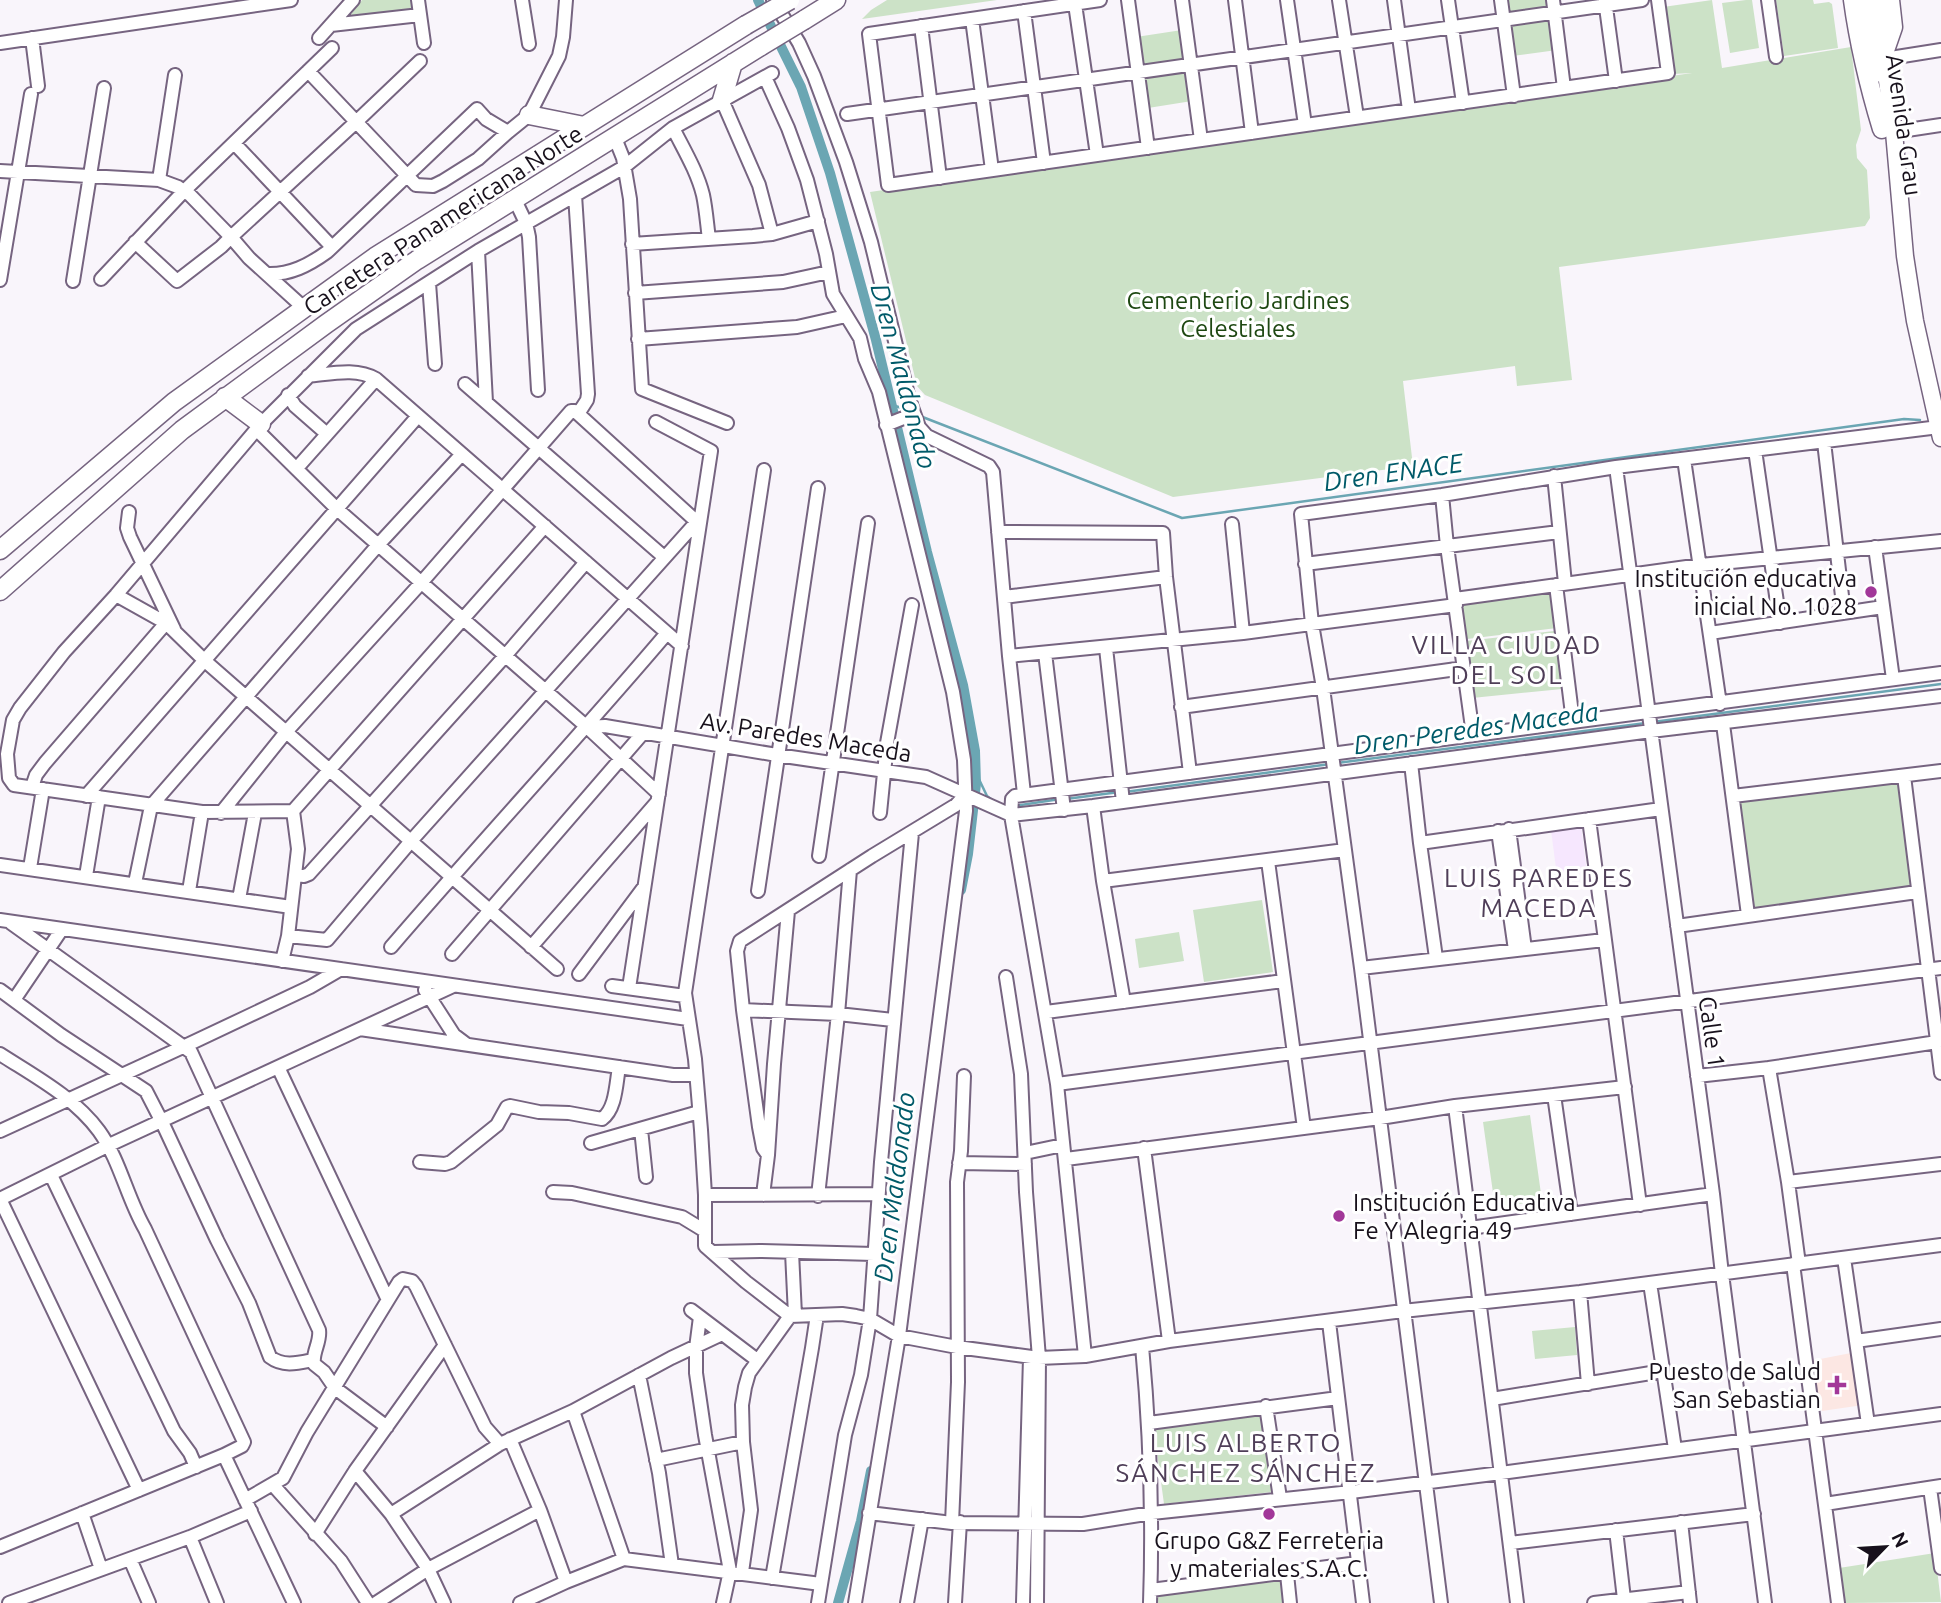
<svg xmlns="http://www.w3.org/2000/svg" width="1941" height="1603" viewBox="0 0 1941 1603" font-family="Ubuntu,sans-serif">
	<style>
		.built { fill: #f6e7fe }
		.medical { fill: #fce7e3 }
		.green { fill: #cce2c7 }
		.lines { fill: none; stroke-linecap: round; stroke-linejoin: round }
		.stream { stroke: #6ba6b3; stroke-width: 2.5 }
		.canal { stroke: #6ba6b3; stroke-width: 10 }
		.minor-casing { stroke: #766480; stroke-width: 16 }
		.major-casing { stroke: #766480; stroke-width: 19 }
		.highway-casing { stroke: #766480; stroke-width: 21 }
		.minor { stroke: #fff; stroke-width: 12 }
		.major { stroke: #fff; stroke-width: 16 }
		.highway { stroke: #fff; stroke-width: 18 }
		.highway-bridge-casing { stroke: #766480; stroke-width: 21; stroke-linecap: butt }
		.highway-bridge { stroke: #fff; stroke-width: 18 }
		.poi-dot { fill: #a23899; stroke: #fff; stroke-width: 2.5 }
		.labels { text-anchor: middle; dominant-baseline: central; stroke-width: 6; stroke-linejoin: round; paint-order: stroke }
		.street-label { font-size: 24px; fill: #18111c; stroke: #fff }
		.park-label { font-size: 24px; fill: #1e4812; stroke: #fff }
		.poi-label { font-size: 24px; fill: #18111c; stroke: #fff; text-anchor: end }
		.water-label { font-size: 26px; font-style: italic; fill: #005a69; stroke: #fff }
		.neighbourhood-label { font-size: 26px; letter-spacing: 2px; fill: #4f3e58; stroke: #fff }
	</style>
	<rect width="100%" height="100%" fill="#f9f5fb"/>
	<path class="built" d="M1581,826L1587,872L1557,876L1551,830Z"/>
	<path class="medical" d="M1851,1353L1857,1356L1863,1405L1822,1411L1817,1405L1812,1364L1815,1360Z"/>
	<path class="green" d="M362,0H412L413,10L348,18Z
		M887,0H997L862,19L871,10Z
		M1505,0H1551L1552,8L1507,13Z
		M1712,0L1722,68L1851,47L1861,130L1856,145L1857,158L1867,170L1870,218L1865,226L1559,267L1572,380L1517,386L1515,366L1403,381L1413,466L1173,497L925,395L917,386L870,192L1692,73L1673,74L1663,7Z
		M1746,0H1752L1759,48L1730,53L1722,3Z
		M1776,0H1813L1814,4L1829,2L1832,4L1838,48L1784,56Z
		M1554,20L1557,50L1512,56L1508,26Z
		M1182,30L1187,60L1141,67L1136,37Z
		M1187,72L1192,101L1148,108L1143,78Z
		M1548,590L1553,593L1557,628L1467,639L1461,601Z
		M1554,631L1562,689L1472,698L1466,641Z
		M1900,776L1913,892L1753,911L1738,799Z
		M1262,900L1273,972L1204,982L1193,910Z
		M1179,932L1184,961L1139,968L1135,939Z
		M1530,1115L1542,1201L1495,1207L1483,1122Z
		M1575,1327L1577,1355L1535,1359L1532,1331Z
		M1259,1414L1263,1415L1273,1492L1164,1504L1154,1430L1157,1427Z
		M1935,1553L1941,1602L1844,1603L1839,1568Z
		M1282,1581L1285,1603H1158V1593Z"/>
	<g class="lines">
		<path class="stream" d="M890,404L904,409
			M920,416L1182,518L1904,419L1920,420
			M1653,722L1941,684
			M1337,763L1646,723
			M976,773L987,796L995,802
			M1125,792L1330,764
			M1066,799L1119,792
			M1014,806L1060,799"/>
		<path class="canal" d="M758,0L801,87L830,173L876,340L927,552L963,685L975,751L976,784L968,854L961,890
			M838,1603L861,1521L871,1471"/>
		<defs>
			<path id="minor" d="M418,0L424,43
				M522,0L529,44
				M773,0L799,43L814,76L846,162L871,242L909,399L919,427L927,436L989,466L993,472L1009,656L1024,794
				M1100,0L869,34L888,185L1668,73L1658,0
				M1128,0L1148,148
				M1182,0L1201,140
				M1235,0L1252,133
				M1287,0L1305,125
				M1339,0L1357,117
				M1394,0L1409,110
				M1448,0L1463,103
				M1501,0L1514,96
				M1553,0L1564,88
				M1605,0L1616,81
				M1768,0L1776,57
				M1075,4L1097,155
				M1024,11L1044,163
				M972,19L992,170
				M331,25L420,15
				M921,26L940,178
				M32,38L38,86
				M319,38L353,0
				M0,43L291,0
				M1884,59L1941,50
				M308,71L416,185L433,186L443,181L478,159L508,132L529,115L559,56L563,37L566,0
				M765,77L788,128L807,180L826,254L833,294L860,338L865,359L879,392L953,692L964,760L966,811L899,1336L855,1603
				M722,100L759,185L772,234
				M847,114L1642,0
				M673,128C684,150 697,171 703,195C706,209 707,224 709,239
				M1894,132L1941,125
				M615,138L623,158L630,199L642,389L727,423
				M234,143L332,247
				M0,171L159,180L178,187L190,195L231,237L356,122L420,61
				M159,180L175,75
				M575,195L588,394L587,400L578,414
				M515,200L526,223L529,237L538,390
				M135,242L177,281L221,247L231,237L249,258L304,308
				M632,244L753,236L772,234L818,221
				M478,251L486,402
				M267,274C290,275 309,265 327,252L477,109L486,119L508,132
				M101,279L184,191L332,48
				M0,280L31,94
				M73,281L104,88
				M429,283L435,364
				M635,293L783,282L829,272
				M638,339L797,327L846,316
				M308,376C330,374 356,367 376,379L682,646
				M465,384L664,557
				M288,395L295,406L327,434
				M886,425L906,417L911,404
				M257,430L337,509L587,727L659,794
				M1824,442L1844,613
				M1755,450L1780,623
				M1684,459L1720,704
				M1616,467L1713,1194L1722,1274L1765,1603
				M297,468L376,379
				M764,470L685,993L695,1059L701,1130L705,1195V1246L746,1282L790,1316L842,1314L856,1316L870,1319L899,1336L957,1347L1039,1358L1085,1356L1169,1341L1403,1311L1580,1292L1941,1245
				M1554,476L1565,583
				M1442,495L1447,546L1473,735
				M129,512L127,528L130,537L174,629
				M1232,524L1243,633
				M545,526L293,811L202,812L14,785L9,778L7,754L13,720L20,708L64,652L116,595L261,424L356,329L478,251L624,167L673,128L772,73
				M998,532L1163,533L1166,577L1190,773
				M1875,547L1893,679
				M1305,564L1559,532
				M1556,585L1573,722
				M116,595L166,623L205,661L557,969
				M1004,597L1166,577
				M1455,599L1701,565L1941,541
				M1710,633L1883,607
				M1106,648L1123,802
				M1045,653L1064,810
				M1009,656L1243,633L1456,605
				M1181,707L1464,668
				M1723,724L1748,915
				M587,727L605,726L777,755L926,777L1011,815
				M1411,763L1420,843L1436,958
				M1904,776L1941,1073
				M32,787L36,775L45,763L166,623
				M86,796L418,416
				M1733,796L1941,771
				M1093,806L1103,881L1124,1002
				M221,813L286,732L421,583L571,411H575L696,521
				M880,813L887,743L912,605
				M1011,815L1093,806L1651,731L1941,696
				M1589,819L1640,1205
				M1509,829L1525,949
				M1498,831L1515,950
				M1420,843L1661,809
				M819,856L868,523
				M1268,861L1304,1128
				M0,865L291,907
				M30,868L43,789
				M295,875L304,876L309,874L505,656L586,562
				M86,876L99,797
				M1103,881L1345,850
				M135,883L151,806L378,545L462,454
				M189,891L202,812
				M758,891L818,488
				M239,899L255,813
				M0,920L688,1019
				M11,923L191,1052L319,1330C321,1342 312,1352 314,1364L324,1372L335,1388L387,1427
				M1677,926L1917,892
				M288,936L327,940L411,841L701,517
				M391,947C482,841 577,739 667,633
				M531,947L657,802
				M452,954L643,733
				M282,961L288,936L298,849L293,811
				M1361,968L1604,940
				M579,974L644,887
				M1006,977L1021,1074L1026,1192L1039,1358L1037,1603
				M612,986L685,996
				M629,988L711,451L656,422
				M0,990L61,1035L146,1091L162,1122L217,1240L249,1303L270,1357C283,1367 298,1363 313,1360
				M425,990L454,1035L466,1044
				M14,1000L62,929
				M743,1010L838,1014L893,1020
				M1046,1012L1283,981
				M360,1029L673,1075H696
				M0,1054C34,1076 74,1097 99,1131C120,1160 127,1198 145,1229L244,1442L242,1446L224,1455L0,1547
				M278,1067L388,1300
				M1769,1068L1788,1182L1799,1264
				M1697,1076L1769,1068L1937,1042
				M1057,1084L1941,968
				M1554,1095L1571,1214
				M1455,1106L1517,1603
				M641,1129L646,1177
				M0,1131L185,1046L310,987L341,969
				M591,1143L699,1112
				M1144,1148L1169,1341
				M1025,1153L1063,1145
				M768,1155L763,1148L759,1127L743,1010L737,951L740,941L872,856L956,805L965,795
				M1066,1159L1380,1118L1455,1106L1625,1087
				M420,1162L445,1164L451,1162L497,1125L507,1107L510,1106L539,1112L569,1113L602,1119C616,1109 616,1084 619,1067
				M959,1163L1025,1164
				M51,1175L174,1431L190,1453L196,1467
				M1788,1182L1941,1164
				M553,1192L572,1193L682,1217L705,1231
				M705,1195L878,1194
				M763,1195L768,1155L774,1064L788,911
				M818,1196L838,1014L850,870
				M0,1199L107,1146L453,986
				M0,1199L139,1490
				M1470,1228L1713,1194
				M713,1252L760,1251L874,1254
				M792,1252L795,1315
				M1844,1258L1868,1424
				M1793,1264L1838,1603
				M1650,1283L1675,1449
				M1580,1292L1588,1384
				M691,1310L757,1360
				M700,1317L696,1348V1373L705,1435L730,1571L723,1603
				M1329,1322L1363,1603
				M1856,1341L1941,1329
				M1142,1346C1150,1432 1153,1517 1150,1603
				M1085,1356L1057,1084L1011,815L1012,799L1015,796L1941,673
				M639,1375L659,1473L672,1565
				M1492,1399L1663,1371
				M1266,1406L1280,1498
				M573,1411L624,1559
				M1149,1423L1338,1398
				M510,1439L540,1510L566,1582
				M224,1455L294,1603
				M656,1460L743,1442
				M355,1471L391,1514L428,1569L444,1603
				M273,1485L341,1561L368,1603
				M1930,1488L1941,1568
				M245,1500L283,1478L307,1432L399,1282L403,1279L412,1281L416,1286L485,1427L500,1444
				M1825,1504L1941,1486
				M82,1513L101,1569
				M869,1513L952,1523L1083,1524L1152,1513L1351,1492L1501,1473L1941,1414
				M391,1514L500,1444L573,1411L671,1358L722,1334
				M1681,1522L1690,1603
				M952,1523L958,1382L957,1182L961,1151L964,1076
				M1616,1530L1624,1599
				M315,1534L355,1471L445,1345
				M190,1537L217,1603
				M1510,1543L1754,1514
				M130,1559L149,1603
				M742,1572L751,1510L743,1442L742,1405L745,1387L749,1373L790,1316
				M1287,1574L1290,1603
				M772,1578L812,1348L817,1315
				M1151,1590L1358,1563
				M9,1603L190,1537L251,1511
				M376,1603L428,1569L540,1510
				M520,1603L566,1582L624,1559L821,1584
				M818,1603L845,1435L861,1375L870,1319L881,1162L912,833
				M907,1603L922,1519
				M955,1603L960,1522
				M1023,1603L1030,1358
				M1441,1603L1361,968L1323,688L1312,624L1301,514L1442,495L1616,467L1939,427
				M1594,1603L1689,1592"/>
			<path id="major" d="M1864,0L1874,75
				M1876,0L1894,132L1905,256L1915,321L1941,438"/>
			<path id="highway" d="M1853,0C1859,44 1869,86 1882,129
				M804,20L836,0
				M1883,56L1893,27L1890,0
				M722,100L733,63
				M529,115L584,126
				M225,397L261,424
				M0,550L174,402L375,257L746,25
				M0,591L182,430L326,324L417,260L761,46"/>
		</defs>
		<use href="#minor" class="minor-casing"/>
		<use href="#major" class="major-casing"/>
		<use href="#highway" class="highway-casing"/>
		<use href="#minor" class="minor"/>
		<use href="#major" class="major"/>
		<use href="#highway" class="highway"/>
		<defs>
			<path id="highway-bridge" d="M746,25L790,0
				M761,46L804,20"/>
		</defs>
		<use href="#highway-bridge" class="highway-bridge-casing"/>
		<use href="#highway-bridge" class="highway-bridge"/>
	</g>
	<g class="poi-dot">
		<circle cx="1871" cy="592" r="7"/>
		<circle cx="1339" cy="1216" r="7"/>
		<path d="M1833.5 1374.5h7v7h7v7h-7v7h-7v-7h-7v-7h7z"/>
		<circle cx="1269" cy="1514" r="7"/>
	</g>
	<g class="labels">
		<g class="street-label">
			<text transform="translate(1904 125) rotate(82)">Avenida Grau</text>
			<text transform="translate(443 220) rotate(-33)">Carretera Panamericana Norte</text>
			<text transform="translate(806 737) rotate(9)">Av. Paredes Maceda</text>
			<text transform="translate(1712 1032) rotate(82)">Calle 1</text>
		</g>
		<g class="park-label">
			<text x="1238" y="300">Cementerio Jardines<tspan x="1238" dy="28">Celestiales</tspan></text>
		</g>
		<g class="poi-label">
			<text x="1857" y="578">Institución educativa<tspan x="1857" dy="28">inicial No. 1028</tspan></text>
			<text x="1353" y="1202" text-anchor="start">Institución Educativa<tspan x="1353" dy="28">Fe Y Alegria 49</tspan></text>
			<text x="1821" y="1371">Puesto de Salud<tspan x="1821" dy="28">San Sebastian</tspan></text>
			<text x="1269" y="1540" text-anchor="middle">Grupo G&amp;Z Ferreteria<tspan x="1269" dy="28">y materiales S.A.C.</tspan></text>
		</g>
		<g class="water-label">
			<text transform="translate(904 376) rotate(75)">Dren Maldonado</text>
			<text transform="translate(1393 472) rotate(-8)">Dren ENACE</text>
			<text transform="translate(1476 728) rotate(-8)">Dren Peredes Maceda</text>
			<text transform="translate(894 1187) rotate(-83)">Dren Maldonado</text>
		</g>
		<g class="neighbourhood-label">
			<text x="1507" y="644">VILLA CIUDAD<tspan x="1507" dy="30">DEL SOL</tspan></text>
			<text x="1539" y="877">LUIS PAREDES<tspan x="1539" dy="30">MACEDA</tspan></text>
			<text x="1246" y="1442">LUIS ALBERTO<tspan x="1246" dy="30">SÁNCHEZ SÁNCHEZ</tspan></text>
		</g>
	</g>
	<g transform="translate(1885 1547) rotate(65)" stroke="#ffffff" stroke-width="5" paint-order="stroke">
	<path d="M0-5L12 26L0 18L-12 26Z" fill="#18111c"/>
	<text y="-10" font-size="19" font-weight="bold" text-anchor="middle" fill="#18111c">N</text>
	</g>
</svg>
